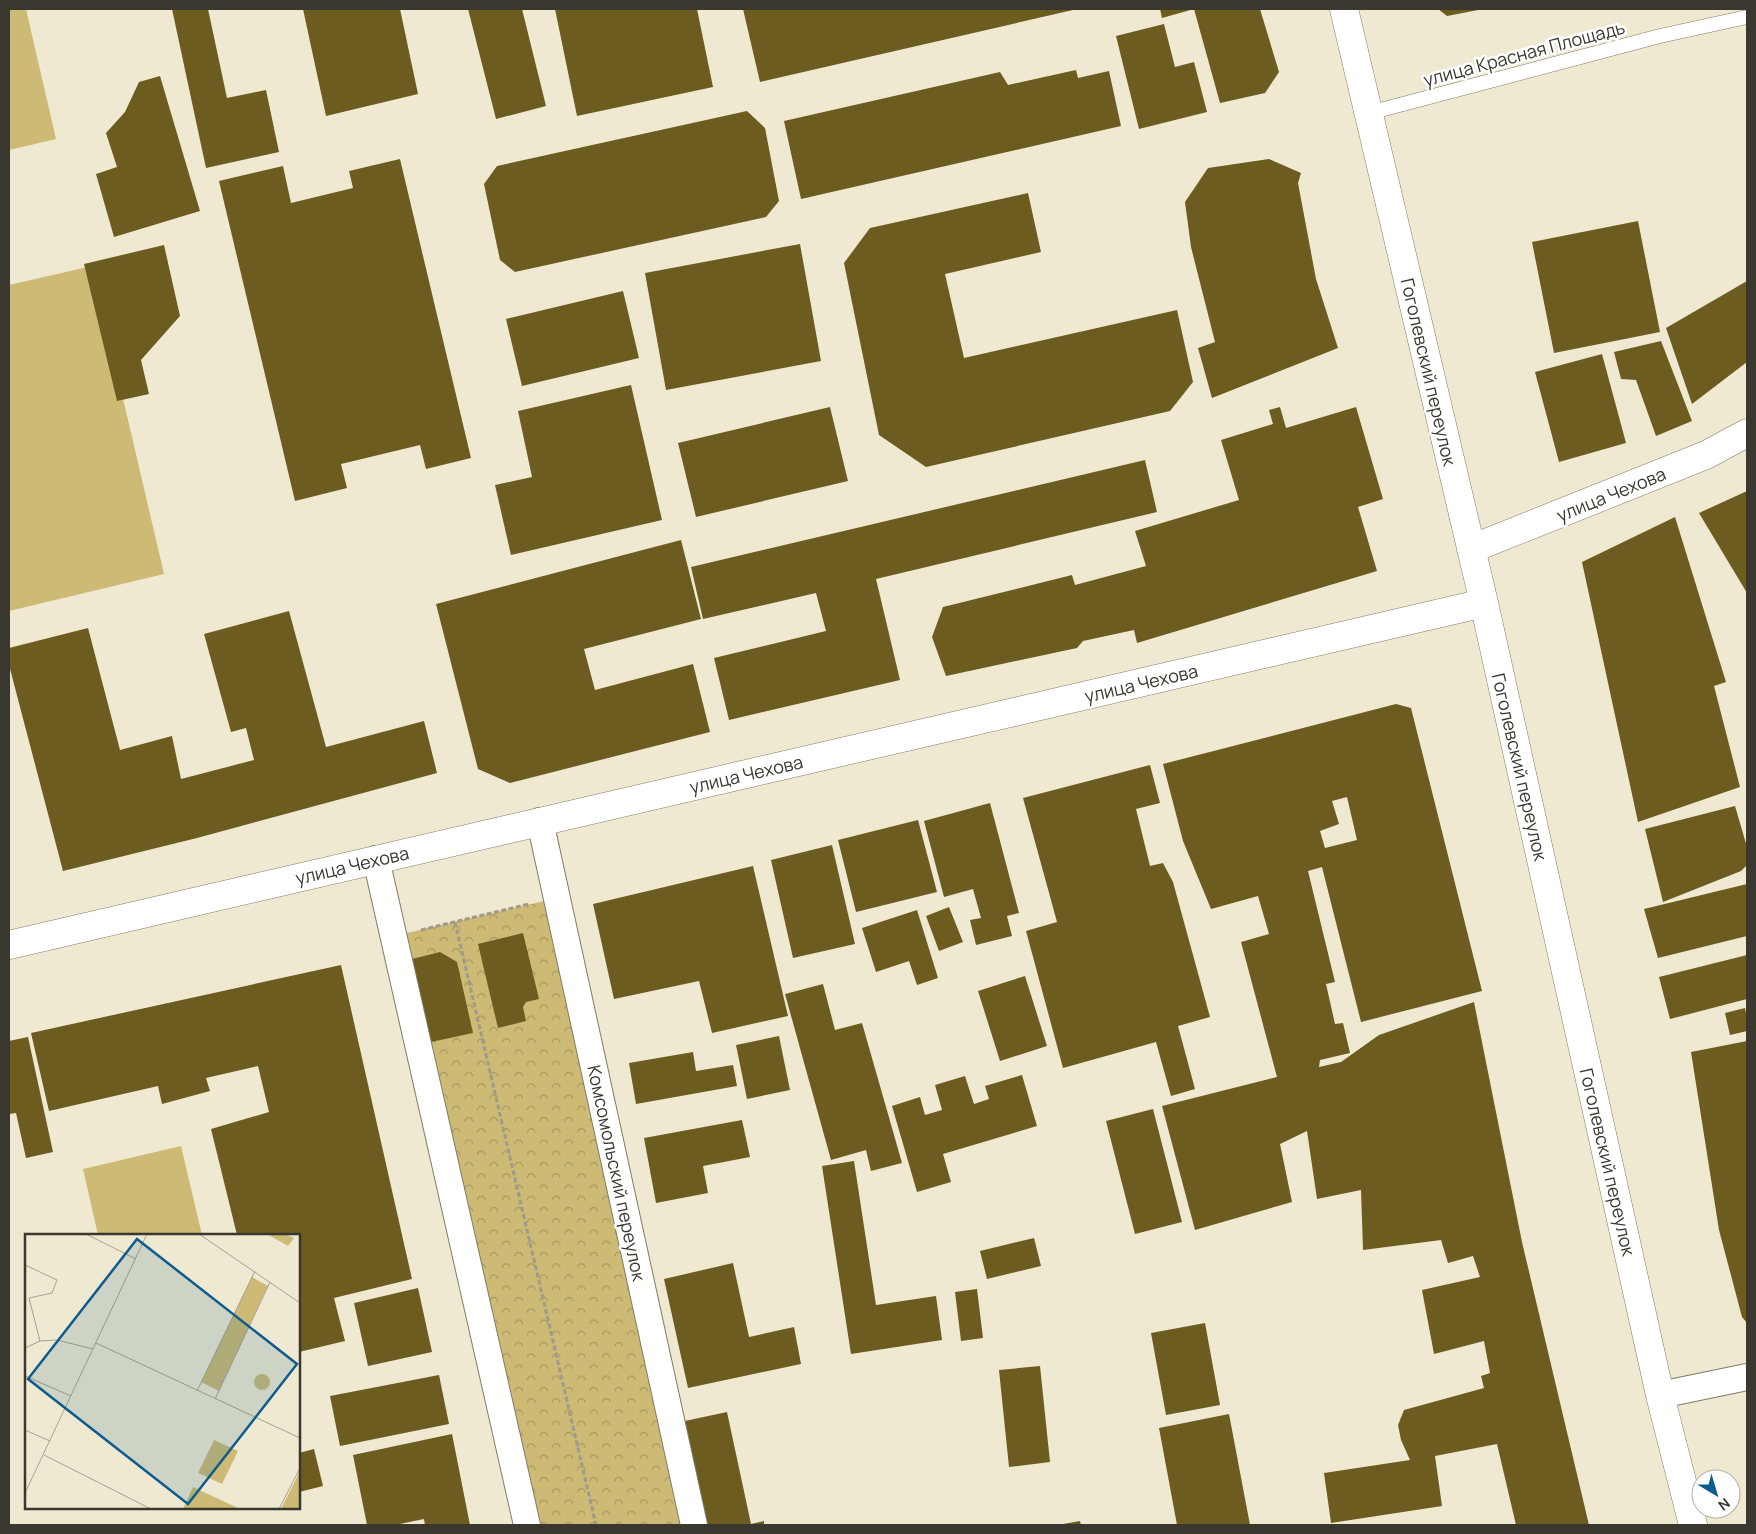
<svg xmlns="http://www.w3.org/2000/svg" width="1756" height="1534" viewBox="0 0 1756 1534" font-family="Manrope,sans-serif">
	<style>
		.park { fill: url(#park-crowns) }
		.garden { fill: #cdba75 }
		.building { fill: #6c5c20; fill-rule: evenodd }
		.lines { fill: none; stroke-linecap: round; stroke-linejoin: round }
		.lane-casing { stroke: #817c66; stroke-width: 15 }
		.street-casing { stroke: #817c66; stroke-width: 28 }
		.secondary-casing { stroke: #817c66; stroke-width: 29 }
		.path { stroke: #9f9a89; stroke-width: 3; stroke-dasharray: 5 2.5; stroke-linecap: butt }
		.lane { stroke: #fff; stroke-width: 14 }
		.street { stroke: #fff; stroke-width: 26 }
		.secondary { stroke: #fff; stroke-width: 28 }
		.labels { text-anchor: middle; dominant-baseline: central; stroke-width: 5; stroke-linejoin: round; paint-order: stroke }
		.street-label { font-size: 18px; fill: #3a372e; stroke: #fff }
		.inset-road { fill: none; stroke: #a7a290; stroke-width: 1 }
		.view { fill: #0e5c8f; fill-opacity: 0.15; stroke: #0e5c8f; stroke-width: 2.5 }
		.inset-edge { fill: none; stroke: #3a372e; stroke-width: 2.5 }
	</style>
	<defs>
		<pattern id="park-crowns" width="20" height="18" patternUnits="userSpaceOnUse" patternTransform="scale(1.25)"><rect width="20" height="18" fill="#cdba75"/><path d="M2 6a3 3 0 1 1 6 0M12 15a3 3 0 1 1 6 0" fill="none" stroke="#a79860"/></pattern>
	</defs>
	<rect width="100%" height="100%" fill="#efe9d1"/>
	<path class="park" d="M557,898L694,1525H527L394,936Z"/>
	<path class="garden" d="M9,9H26L56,139L9,150Z
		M92,266L164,574L9,611V285Z
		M181,1146L202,1235H98L83,1169Z"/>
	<path class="building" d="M172,9H208L227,98L266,90L279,152L206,168Z
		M303,9H400L418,94L326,116Z
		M468,9H522L546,106L496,119Z
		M555,9H697L713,87L577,116Z
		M743,9H1072L1073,10L760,82Z
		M1160,9H1194L1162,18Z
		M1194,9H1260L1279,72L1265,93L1220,103Z
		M1438,9H1478V10L1447,16Z
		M1164,24L1175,67L1194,62L1207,112L1139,129L1116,36Z
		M1076,70L1078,78L1109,71L1121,126L801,199L784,121L1000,72L1008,85Z
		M160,76L200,211L114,237L96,174L117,167L106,133L125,112L139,82Z
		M747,111L765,128L779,201L766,217L515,272L500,260L484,184L497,166Z
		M400,159L471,458L426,469L420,445L341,464L347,488L295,501L219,181L283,166L291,203L353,188L349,171Z
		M1269,159L1301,173L1298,183L1316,279L1338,348L1212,398L1198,348L1215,342L1191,247L1185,202L1208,168Z
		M1028,193L1041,252L945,274L964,358L1177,310L1193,382L1170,411L926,467L879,435L844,263L870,228Z
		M1638,221L1660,332L1554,353L1532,242Z
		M800,244L821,361L666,390L645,273Z
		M164,245L180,316L141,360L149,394L117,401L84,264Z
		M1747,281V362L1692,404L1666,328Z
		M623,291L639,358L522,386L506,319Z
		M1661,341L1692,421L1656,436L1636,380L1621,379L1614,352Z
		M1602,354L1626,443L1559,462L1535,372Z
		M631,385L662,520L511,555L495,485L532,477L518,411Z
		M830,407L848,481L696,517L678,443Z
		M1280,407L1286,428L1356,407L1383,499L1358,507L1377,571L1137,643L1134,630L1083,641L1077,648L946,676L932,637L943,607L1072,575L1075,585L1146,566L1135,531L1239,500L1221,440L1273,424L1269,410Z
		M1145,460L1157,512L876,579L900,680L729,720L714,658L826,631L816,593L703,619L691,567Z
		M1747,491V593L1699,513Z
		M1675,517L1726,682L1714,686L1740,787L1638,822L1582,562Z
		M681,540L701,619L584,649L595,690L693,664L710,732L510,783L478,769L436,604Z
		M289,611L326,747L424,721L437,773L197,838L63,871L9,665V648L88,628L120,750L172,736L181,779L254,760L246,728L231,732L204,634Z
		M1396,704L1411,708L1482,991L1361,1022L1322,867L1308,871L1335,982L1326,984L1335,1024L1343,1023L1350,1053L1320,1060L1319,1067L1341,1062L1379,1035L1474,1002L1522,1242L1589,1525H1516L1497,1444L1435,1456L1442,1506L1331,1523L1324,1473L1410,1460L1401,1440L1398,1425L1404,1410L1484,1388L1481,1376L1490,1373L1484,1341L1434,1354L1422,1290L1480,1277L1473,1256L1448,1263L1441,1240L1363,1250L1361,1190L1317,1199L1307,1131L1280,1144L1292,1202L1195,1230L1162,1106L1277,1077L1241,942L1269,934L1258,896L1211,909L1183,841L1163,764ZM1347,797L1357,840L1325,848L1320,831L1339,824L1332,801Z
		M1150,765L1160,803L1136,809L1150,866L1163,863L1173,882L1210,1017L1178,1026L1195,1089L1171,1096L1156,1042L1063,1068L1026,931L1057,922L1023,798Z
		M990,803L1019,913L1007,916L1012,936L976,945L970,920L981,918L973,889L944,897L924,821Z
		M1735,806L1747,847V865L1741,871L1663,902L1645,829Z
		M918,820L937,892L856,912L838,840Z
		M832,845L855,944L793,958L771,860Z
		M753,866L788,1016L712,1033L699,981L614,999L593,904Z
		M1747,884V936L1658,958L1644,909Z
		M949,907L963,942L939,951L926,916Z
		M917,910L938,978L917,985L909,961L876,972L862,928Z
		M523,933L539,999L526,1002L523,1007L526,1021L498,1028L478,944Z
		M440,952L457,962L473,1033L431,1042L412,959Z
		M1747,955V999L1670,1019L1659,977Z
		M341,965L412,1279L334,1298L345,1341L299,1352V1235H237L211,1129L269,1112L258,1066L206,1078L210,1091L162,1104L158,1086L49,1111L31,1033Z
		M1025,976L1047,1046L1000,1061L978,991Z
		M823,984L835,1030L862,1023L902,1163L871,1171L866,1150L831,1160L785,994Z
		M1745,1008L1747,1018V1031L1730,1035L1725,1013Z
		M779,1036L790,1090L747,1099L736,1045Z
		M28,1037L53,1152L26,1158L16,1113L9,1114V1041Z
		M1747,1041V1323L1742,1317L1719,1230L1691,1052Z
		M693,1052L696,1071L733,1065L737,1086L636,1104L629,1063Z
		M1022,1075L1037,1126L943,1154L951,1182L917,1192L892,1106L920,1097L925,1115L942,1110L935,1085L965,1076L974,1104L989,1099L985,1086Z
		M1153,1109L1182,1222L1135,1234L1106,1121Z
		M742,1120L750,1157L703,1166L708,1193L656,1203L644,1138Z
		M854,1161L876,1305L936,1296L942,1340L851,1354L822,1166Z
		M1034,1238L1041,1266L987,1279L980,1251Z
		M733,1263L749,1337L794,1327L801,1364L688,1388L664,1279Z
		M418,1288L432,1352L368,1366L354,1303Z
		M977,1289L983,1338L961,1341L955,1292Z
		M1205,1323L1220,1405L1166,1415L1151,1333Z
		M1040,1366L1050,1462L1009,1467L999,1370Z
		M439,1375L449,1424L340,1446L330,1396Z
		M727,1412L751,1524L764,1521V1525H703L680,1422Z
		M1229,1414L1250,1525H1177L1159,1428Z
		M452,1434L470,1525H425L424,1519L395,1525H367L353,1455Z
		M314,1449L323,1486L299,1492V1453Z
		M1080,1521L1081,1525H1063V1524Z"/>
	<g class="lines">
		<defs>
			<path id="lane" d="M1369,113L1660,36L1747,17"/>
			<path id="street" d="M540,821L694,1525
				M376,859L527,1525
				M1660,1395L1747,1377"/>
			<path id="secondary" d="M1344,9L1484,603L1660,1395L1693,1525
				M1471,549L1706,455L1747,433
				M9,945L1484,603"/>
		</defs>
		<use href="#lane" class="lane-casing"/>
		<use href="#street" class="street-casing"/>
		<use href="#secondary" class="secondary-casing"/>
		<path class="path" d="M455,922L596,1525
			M421,930L529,904"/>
		<use href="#lane" class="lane"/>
		<use href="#street" class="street"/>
		<use href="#secondary" class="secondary"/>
	</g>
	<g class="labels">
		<g class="street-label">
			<text transform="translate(1524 53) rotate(-15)">улица Красная Площадь</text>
			<text transform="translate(1429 372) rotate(77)">Гоголевский переулок</text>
			<text transform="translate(1611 494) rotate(-22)">улица Чехова</text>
			<text transform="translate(1141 683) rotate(-13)">улица Чехова</text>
			<text transform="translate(1520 767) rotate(77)">Гоголевский переулок</text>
			<text transform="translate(746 774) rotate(-13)">улица Чехова</text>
			<text transform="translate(352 865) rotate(-13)">улица Чехова</text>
			<text transform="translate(1608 1162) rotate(77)">Гоголевский переулок</text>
			<text transform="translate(617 1173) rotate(78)">Комсомольский переулок</text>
		</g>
	</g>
	<g transform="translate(25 1234)">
		<rect width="275" height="275" fill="#efe9d1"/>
		<path d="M242,0H260L269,4L263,12Z" fill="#cdba75"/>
		<path d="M227,43L243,52L194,157L176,148ZM275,237V275H256Z" fill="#cdba75"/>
		<path d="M229 148a8 8 0 1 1 16 0a8 8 0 1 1-16 0ZM189,206L213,217L197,250L173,239ZM168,253L215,275H158Z" fill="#cdba75"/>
		<path class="inset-road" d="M61,0L111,25M174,0L275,69M0,31L32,46L27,59L4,64L15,107M71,109L275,204M0,114L15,107L32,106L68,115M0,142L46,162M172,157L230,37M190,165L245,48M0,196L25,207M19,221L126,275M0,259L122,0M254,275L275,234"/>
		<path class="view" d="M112,5L272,130L163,270L3,145Z"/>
		<rect width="275" height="275" class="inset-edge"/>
	</g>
	<rect width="1756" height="1534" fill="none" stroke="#3a372e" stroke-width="20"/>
	<g transform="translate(1716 1494) rotate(142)"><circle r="24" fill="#ffffff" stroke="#b0afab"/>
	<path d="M0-4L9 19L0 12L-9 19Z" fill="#0e5c8f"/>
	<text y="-8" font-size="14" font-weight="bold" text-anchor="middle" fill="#3a372e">N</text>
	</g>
</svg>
